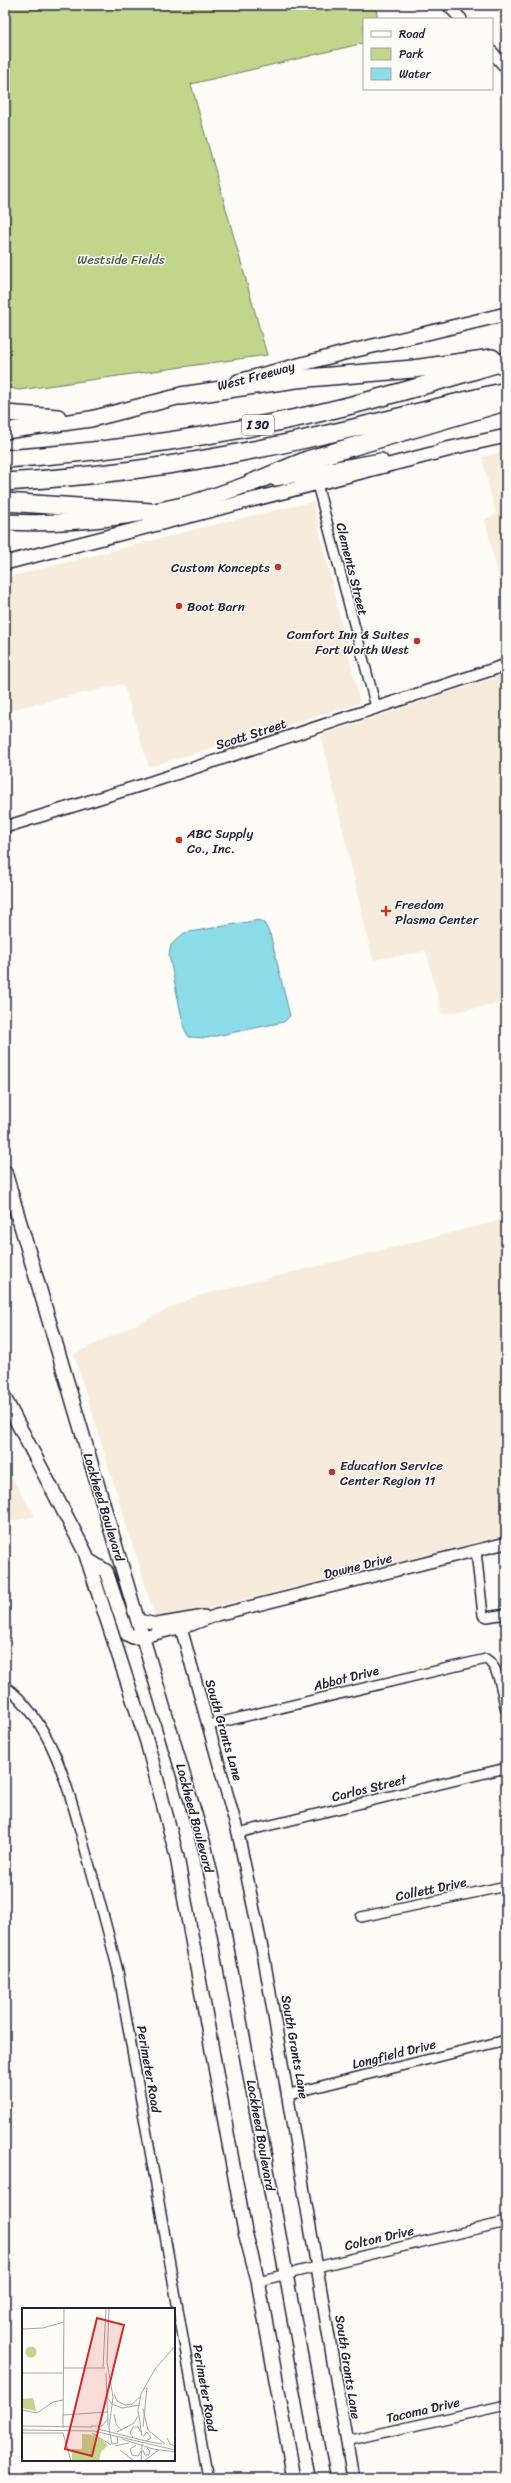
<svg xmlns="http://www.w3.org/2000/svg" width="511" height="2483" viewBox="0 0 511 2483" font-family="Sriracha,sans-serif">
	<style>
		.built { fill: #f7ebdb }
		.green { fill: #c2d68b; stroke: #727c63 }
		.water { fill: #8cdce9; stroke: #6292a3 }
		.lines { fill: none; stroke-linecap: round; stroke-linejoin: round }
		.minor-casing { stroke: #22223b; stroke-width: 12 }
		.tertiary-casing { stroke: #22223b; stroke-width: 14 }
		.secondary-casing { stroke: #22223b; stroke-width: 16 }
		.primary-casing { stroke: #22223b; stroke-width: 18 }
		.motorway-casing { stroke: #22223b; stroke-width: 20 }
		.minor { stroke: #fdfcf7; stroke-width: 9 }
		.tertiary { stroke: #fdfcf7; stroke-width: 11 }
		.secondary { stroke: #fdfcf7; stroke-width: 13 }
		.primary { stroke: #fdfcf7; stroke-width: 15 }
		.motorway { stroke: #fdfcf7; stroke-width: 17 }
		.poi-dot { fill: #c8321e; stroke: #fdfcf7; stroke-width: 1.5 }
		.labels { text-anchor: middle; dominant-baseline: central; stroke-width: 3; stroke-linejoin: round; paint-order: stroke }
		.shield { fill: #fdfcf7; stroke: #646373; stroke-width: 1 }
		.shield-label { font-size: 12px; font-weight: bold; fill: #22223b }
		.park-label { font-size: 13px; fill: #525853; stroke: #fdfcf7 }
		.street-label { font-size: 13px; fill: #22223b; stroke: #fdfcf7 }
		.poi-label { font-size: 13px; fill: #22223b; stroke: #fdfcf7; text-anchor: start }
		.inset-road { fill: none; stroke: #a5a5ac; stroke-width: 1 }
		.view { fill: #d62828; fill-opacity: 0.15; stroke: #d62828; stroke-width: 2 }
		.inset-edge { fill: none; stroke: #22223b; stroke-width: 2 }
	</style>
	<rect width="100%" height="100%" fill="#fdfcf7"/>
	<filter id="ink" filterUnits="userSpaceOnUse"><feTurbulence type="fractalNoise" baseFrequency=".025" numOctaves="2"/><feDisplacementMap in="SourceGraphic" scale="8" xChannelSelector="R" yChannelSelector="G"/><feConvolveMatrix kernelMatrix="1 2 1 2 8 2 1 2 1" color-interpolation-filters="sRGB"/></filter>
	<g filter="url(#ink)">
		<path class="built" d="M506,451V606H505L485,519L496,515L482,457Z
			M313,502L360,703L149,767L123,684L5,711V578L237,519Z
			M506,674V999L501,1003L442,1014L426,951L373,960L321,735Z
			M506,1219V1535L156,1621L74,1354L194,1297Z
			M5,1466L35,1516L5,1523Z"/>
		<path class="green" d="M5,5H375L378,19H364V43L191,84L267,355L19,390L5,387Z"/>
		<path class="water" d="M259,920L264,923L270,934L290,1016L284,1022L206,1038L189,1037L184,1028L169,955L171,945L184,933Z"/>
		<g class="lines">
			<defs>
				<path id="minor" d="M317,484L376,707
					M476,1551L483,1615L487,1617L506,1614
					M5,1686C55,1723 71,1799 87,1856C98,1894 108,1932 118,1971L208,2478
					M209,1725L486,1659C500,1667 502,1696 506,1710
					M238,1833L506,1768
					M361,1917L506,1886
					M289,2094L506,2040
					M258,2281L506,2222
					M346,2441L506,2405"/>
				<path id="tertiary" d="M448,5L461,19
					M492,52L506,68
					M5,827L142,785L506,665
					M138,1620L157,1624L204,1616
					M181,1628L238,1833L264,1958L353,2478
					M143,1637L191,1625L217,1615L506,1543"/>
				<path id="secondary" d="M238,381L344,353L506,314
					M442,450L506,436
					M275,479L381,460
					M5,563L451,449
					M5,1172L205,1848L224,1932L323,2478
					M5,1399L85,1552L147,1742L177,1857L245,2232L258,2281L294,2478
					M88,1560L106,1571L127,1634L133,1637H143"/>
				<path id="primary" d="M5,413L58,417
					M5,431L91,419L181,396
					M5,522C65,525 124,519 183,505C205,500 227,491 249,484"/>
				<path id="motorway" d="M181,396L296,379L413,369L492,358
					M5,459C104,452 204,438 301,417C371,402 438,381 506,361
					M5,482C90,477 175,466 258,449C341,433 423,410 506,391
					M249,484L307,460L498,404
					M5,502L151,512"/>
			</defs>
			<use href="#minor" class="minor-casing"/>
			<use href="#tertiary" class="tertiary-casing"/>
			<use href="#secondary" class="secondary-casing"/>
			<use href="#primary" class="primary-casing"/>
			<use href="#motorway" class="motorway-casing"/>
			<use href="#minor" class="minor"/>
			<use href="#tertiary" class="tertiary"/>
			<use href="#secondary" class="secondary"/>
			<use href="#primary" class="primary"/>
			<use href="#motorway" class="motorway"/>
		</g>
	</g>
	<g class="poi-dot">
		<circle cx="278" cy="567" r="4"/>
		<circle cx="179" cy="606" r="4"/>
		<circle cx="417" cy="641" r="4"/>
		<circle cx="179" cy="840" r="4"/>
		<path d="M384 905h4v4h4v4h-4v4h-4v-4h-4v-4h4z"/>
		<circle cx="332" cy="1472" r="4"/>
	</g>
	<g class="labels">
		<rect class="shield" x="242" y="415" width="32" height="20" rx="3"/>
		<g class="shield-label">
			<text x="258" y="425">I 30</text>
		</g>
		<g class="park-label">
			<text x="121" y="259">Westside Fields</text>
		</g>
		<g class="street-label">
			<text transform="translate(256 376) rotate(-15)">West Freeway</text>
			<text transform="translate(352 569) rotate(76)">Clements Street</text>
			<text transform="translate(251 734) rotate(-18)">Scott Street</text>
			<text transform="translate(104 1507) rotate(73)">Lockheed Boulevard</text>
			<text transform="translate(358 1566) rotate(-14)">Downe Drive</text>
			<text transform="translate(346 1678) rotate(-14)">Abbot Drive</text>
			<text transform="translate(224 1730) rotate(74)">South Grants Lane</text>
			<text transform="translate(369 1788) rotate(-14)">Carlos Street</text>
			<text transform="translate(195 1818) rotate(75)">Lockheed Boulevard</text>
			<text transform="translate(431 1889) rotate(-12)">Collett Drive</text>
			<text transform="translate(295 2047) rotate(80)">South Grants Lane</text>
			<text transform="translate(394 2054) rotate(-14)">Longfield Drive</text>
			<text transform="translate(149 2069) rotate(80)">Perimeter Road</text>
			<text transform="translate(261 2135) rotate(80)">Lockheed Boulevard</text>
			<text transform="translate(379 2238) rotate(-13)">Colton Drive</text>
			<text transform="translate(348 2367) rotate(81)">South Grants Lane</text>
			<text transform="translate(205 2388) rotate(80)">Perimeter Road</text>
			<text transform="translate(423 2410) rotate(-13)">Tacoma Drive</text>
		</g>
		<g class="poi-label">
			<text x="270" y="567" text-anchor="end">Custom Koncepts</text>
			<text x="187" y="606">Boot Barn</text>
			<text x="409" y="634" text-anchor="end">Comfort Inn &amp; Suites<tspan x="409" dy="15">Fort Worth West</tspan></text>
			<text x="187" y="833">ABC Supply<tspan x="187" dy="15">Co., Inc.</tspan></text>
			<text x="395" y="904">Freedom<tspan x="395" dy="15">Plasma Center</tspan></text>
			<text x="340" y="1465">Education Service<tspan x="340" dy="15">Center Region 11</tspan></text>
		</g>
	</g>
	<g transform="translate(22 2308)">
		<rect width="153" height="153" fill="#fdfcf7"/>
		<path d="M3.5 44a5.5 5.5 0 1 1 11 0a5.5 5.5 0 1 1-11 0ZM11,90L14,103L0,100V91ZM60,126L74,127L86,137L79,144L77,153H50V141H60Z" fill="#c2d68b"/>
		<path class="inset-road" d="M87,0L85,54L91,89L87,120L90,136L96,135L95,129M0,21L21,20L42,14M41,60H83M81,60L84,0M0,65H41M84,65L86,117M92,86L95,93L103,97L110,96L118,89M85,89L90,96L100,100L118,97M121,101L126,122L143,136M0,102L15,105L31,94L41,92M92,106L94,116L100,123M41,107L85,104M0,118L70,119M69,118H80L85,112M121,119L125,80M41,120L42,0M76,121L124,133L129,130L125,124L121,129M0,122L72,123L153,142M95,124L112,115L116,108M0,125H41M41,125L49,153M70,125L89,137M120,128L116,102L119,86L133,61L153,38M111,129L108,125L111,119H116L119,124M145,130L148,136L153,138M100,131L131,141L153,144M124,133L140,136M114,137L108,141L110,147L116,148L119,143M93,138L107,135M98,142L112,153M121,142L123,147H127L128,143L125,140M119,153L120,136M122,153L137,142"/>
		<path class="view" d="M75,10L102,17L70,148L43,141Z"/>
		<rect width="153" height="153" class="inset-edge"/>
	</g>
	<rect width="511" height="2483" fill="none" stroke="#fdfcf7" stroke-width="20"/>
	<rect x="10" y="10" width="491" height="2463" fill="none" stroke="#22223b" stroke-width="1.5" filter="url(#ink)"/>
	<rect x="363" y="18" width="130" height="72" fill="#fdfcf7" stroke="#a5a5ac"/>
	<rect x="371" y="31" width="20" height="6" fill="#fdfcf7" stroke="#a5a5ac"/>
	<text x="399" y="38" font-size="12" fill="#22223b">Road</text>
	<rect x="371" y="48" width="20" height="12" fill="#c2d68b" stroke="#a5a5ac"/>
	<text x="399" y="58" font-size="12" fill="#22223b">Park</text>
	<rect x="371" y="68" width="20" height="12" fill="#8cdce9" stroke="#a5a5ac"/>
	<text x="399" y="78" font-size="12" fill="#22223b">Water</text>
</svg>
